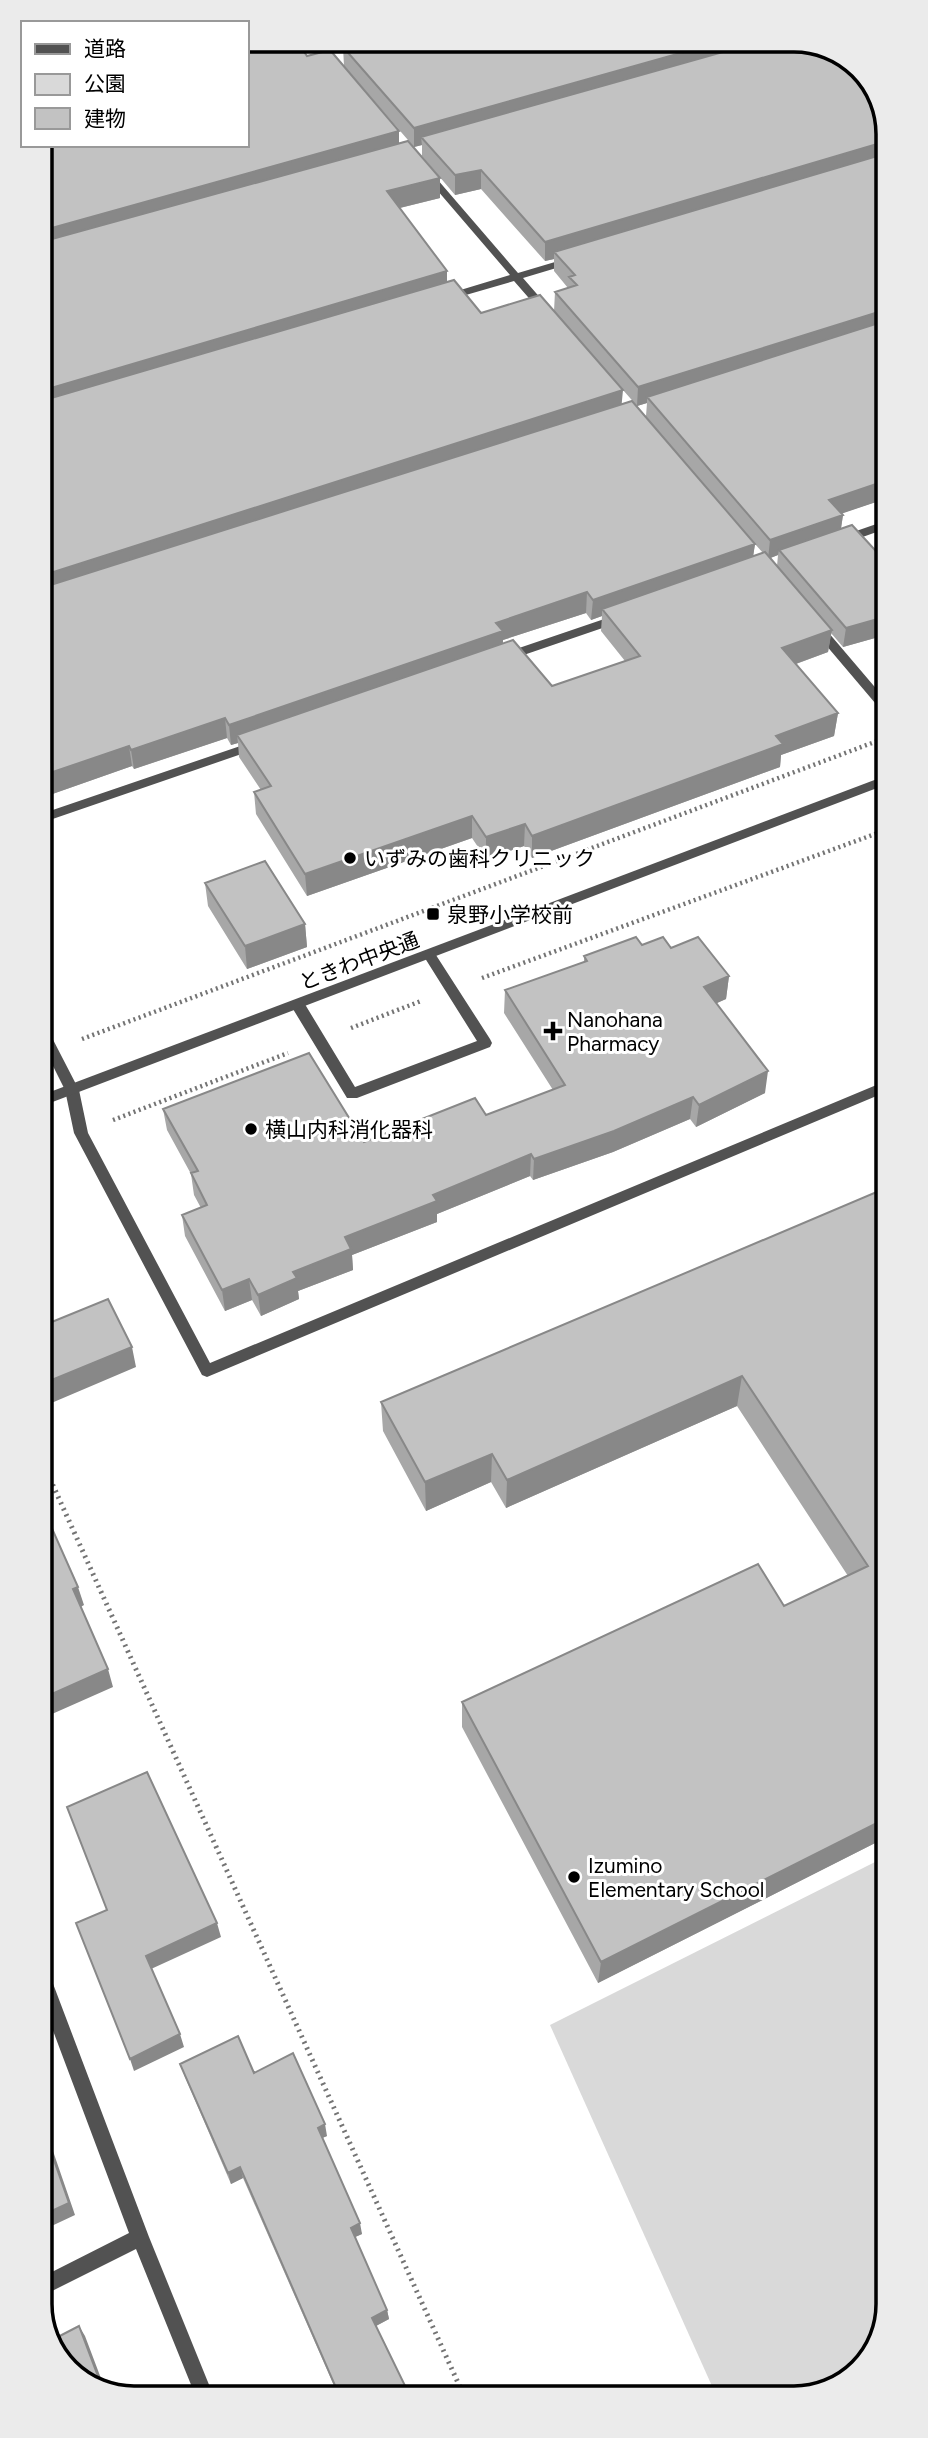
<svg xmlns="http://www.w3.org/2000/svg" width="928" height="2438" viewBox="0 0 928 2438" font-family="Figtree,'Noto Sans JP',sans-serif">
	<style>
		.green { fill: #d9d9d9 }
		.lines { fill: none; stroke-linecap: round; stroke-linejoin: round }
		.path-far1 { stroke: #747474; stroke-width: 4.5; stroke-dasharray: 2 3.5; stroke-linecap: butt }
		.path { stroke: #747474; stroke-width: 5; stroke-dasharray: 2 4.5; stroke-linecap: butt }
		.service { fill: #525252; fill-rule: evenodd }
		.minor { fill: #525252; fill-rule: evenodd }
		.tertiary { fill: #525252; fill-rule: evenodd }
		.wall { fill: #a7a7a7; fill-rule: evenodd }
		.shaded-wall { fill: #888 }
		.building { fill: #c2c2c2; stroke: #888; stroke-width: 2 }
		.poi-dot { fill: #000; stroke: #fff; stroke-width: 2.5 }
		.labels { text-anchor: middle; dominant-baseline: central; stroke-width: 6; stroke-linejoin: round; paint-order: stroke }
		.poi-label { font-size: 21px; fill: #000; stroke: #fff; text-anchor: start }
		.street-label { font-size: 21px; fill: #000; stroke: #fff }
		.rim { fill: none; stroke: #000; stroke-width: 3.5 }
	</style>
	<rect width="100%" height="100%" fill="#fff"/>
	<path class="green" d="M887,1856L888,2304L868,2361L818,2394L716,2395L550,2025Z"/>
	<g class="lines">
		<path class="path-far1" d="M482,978L886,830
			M351,1028L421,1001
			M82,1039L880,740
			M113,1120L288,1053"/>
		<path class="path" d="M42,1461L464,2396"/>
		<path class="service" d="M429,950L434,952L490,1039L492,1043L490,1047L357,1098H347L293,1009L291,1005L293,1001H303L355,1087L477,1041L423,955Z"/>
		<path class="minor" d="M283,40H299L247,56V50Z
			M309,40H318L338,64V68H332Z
			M425,172H431L518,273L565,259H573V263L523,278L549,308V312H541L514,281L452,299H444V295L510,275L425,176Z
			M885,521V529L843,544L837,540L839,537Z
			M619,614L625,618L623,621L509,660H501L499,657L501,654Z
			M818,624L822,625L885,699V711L881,710L814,631L812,628Z
			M255,741L259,742L261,745L259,748L41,823V814Z
			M42,1027L47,1028L79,1090L88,1133L210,1363L886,1081V1092L207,1377L202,1375L74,1133L65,1090L42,1044Z
			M43,1972L49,1975L52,1981L149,2237L214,2397H196L136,2249L44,2295V2276L129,2233L43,2004Z"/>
		<path class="tertiary" d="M885,776V785L42,1106V1095Z"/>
	</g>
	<path class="wall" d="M343,47L884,110L885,499L842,513L843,515L841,529L885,561V650L875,638L843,647L831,633L828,652L796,664L838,713L834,736L781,755L780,767L532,858L524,846L486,859L472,838L307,896L256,814L254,792L261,790L239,757L238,743L231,745L227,738L134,769L132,766L41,798L293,52L307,56L399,131V143L440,178V198L400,208L447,271V282L481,313L554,311L555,292L568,288L554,271V259L545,261L481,189L455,195L422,156V145L414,147L344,66ZM561,319L637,406L647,403L646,416L622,404ZM755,544L763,553L753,556ZM778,555L777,566L770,558ZM586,613L591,620L602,616L601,631L625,661L552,686L503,643V640Z
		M205,883L305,924L307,947L247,969L208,906Z
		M642,945L671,948L729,976L726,999L716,1003L765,1093L696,1127L690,1119L613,1152L533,1180L530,1176L437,1214V1222L352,1255L353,1270L298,1291L299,1299L261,1316L252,1300L225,1311L185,1236L182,1215L201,1208L194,1195L191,1174L167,1130L163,1109L364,1142L486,1115L553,1090L504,1013L505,990L584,962V956Z
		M886,1188L887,1837L598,1983L462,1727V1702L784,1606L848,1576L737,1406L506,1508L491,1482L426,1511L383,1431L381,1402Z
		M180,2064L254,2073L327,2136L322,2138L362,2234L355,2237L387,2310L389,2319L376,2326L410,2396L339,2397L243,2178L231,2184L185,2077Z"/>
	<path class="shaded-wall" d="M727,40H793L421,137L422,145L414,147V128Z
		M399,131V152L41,252V231Z
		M884,142L883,160L554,252V259L545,261V242Z
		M481,170V189L455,195V175Z
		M440,178V198L387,211V191Z
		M447,271V291L41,412V391Z
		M885,310V328L647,397V403L637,406L638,387Z
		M623,390L621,411L41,597V576Z
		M885,481V499L826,519L829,500Z
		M843,515L840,534L779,550L778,555L768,559L770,540Z
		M755,544L752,564L602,609V616L591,620L593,600Z
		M587,592L586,613L503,640L502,651L237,735L238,743L231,745L229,725L496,623Z
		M878,619L875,638L843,647L846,628Z
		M832,630L828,652L779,670L782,648Z
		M838,713L834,736L781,755L780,767L532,858V836L776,736Z
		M225,718L227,738L134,769L131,750Z
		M129,746L132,766L41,798V776Z
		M472,816V838L307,896L305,874Z
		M525,824L524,846L486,859V837Z
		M305,924L307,947L247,969L245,946Z
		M729,976L726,999L702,1010L704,987Z
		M768,1071L765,1093L696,1127L699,1105Z
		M693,1097L690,1119L613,1152L533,1180L534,1159Z
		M531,1154L530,1176L437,1214V1222L352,1255L353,1270L298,1291L299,1299L261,1316L258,1295L345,1237L433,1195Z
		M249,1279L252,1300L225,1311L222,1290Z
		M132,1347L136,1367L42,1407V1384Z
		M742,1376L737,1406L506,1508L507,1480Z
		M492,1454L491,1482L426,1511L425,1482Z
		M78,1587L84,1605L79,1608L73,1589Z
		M108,1669L113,1687L43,1718V1698Z
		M887,1818V1837L598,1983L601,1962Z
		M217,1923L221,1937L151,1969L146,1956Z
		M180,2034L184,2047L134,2071L130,2059Z
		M43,2122L75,2215L43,2230Z
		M325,2124L327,2136L320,2139L318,2128Z
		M240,2167L243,2178L231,2184L228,2173Z
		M360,2223L362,2234L353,2238L351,2228Z
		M387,2310L389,2319L374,2327L372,2318Z
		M79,2326L85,2336L105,2389L102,2387Z"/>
	<path class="building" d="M247,40H283L293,52L302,49L307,56L330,50L399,131L41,231L40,145H247Z
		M369,40H727L414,128L343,47Z
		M766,40H800L855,63L884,110V142L545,242L481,170L455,175L421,137Z
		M408,141L440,178L387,191L447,271L41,391V242Z
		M884,154L885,310L638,387L555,292L577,285L569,277L575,275L554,252Z
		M454,280L481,313L540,295L623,390L41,576V401Z
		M885,321V481L829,500L843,515L770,540L647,397Z
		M632,401L755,544L593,600L587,592L496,623L503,631L229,725L225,718L131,750L129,746L41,776V588Z
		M852,525L885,561V627L878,619L846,628L779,550Z
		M765,552L832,630L782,648L838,713L776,736L783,744L532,836L525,824L486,837L472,816L305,874L254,792L271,786L237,735L513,640L552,686L640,656L602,609Z
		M265,861L305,924L245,946L205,883Z
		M636,937L642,945L663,937L671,948L698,937L729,976L704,987L768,1071L699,1105L693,1097L614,1131L534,1159L531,1154L433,1195L437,1201L345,1237L351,1249L293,1272L297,1278L258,1295L249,1279L222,1290L182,1215L207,1205L191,1173L198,1171L163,1109L309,1053L364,1142L475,1098L486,1115L565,1085L505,990L587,961L584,956Z
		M886,1188L887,1818L601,1962L462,1702L758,1564L784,1606L868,1566L742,1376L507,1480L492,1454L425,1482L381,1402Z
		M108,1299L132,1347L42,1384V1326Z
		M42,1506L78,1587L73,1589L108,1669L43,1698Z
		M147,1772L217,1923L146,1956L180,2034L130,2059L76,1923L107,1910L67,1807Z
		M238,2036L254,2073L293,2053L325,2124L318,2128L360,2223L351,2228L387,2310L372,2318L410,2396L340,2397L240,2167L228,2173L180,2064Z
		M43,2129L69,2203L43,2215Z
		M79,2326L102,2387L77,2378L52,2340Z"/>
	<g class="poi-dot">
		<circle cx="350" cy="858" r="7"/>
		<rect x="426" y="907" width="14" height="14" rx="3.5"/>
		<path d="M549.5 1020.5h7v7h7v7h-7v7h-7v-7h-7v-7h7z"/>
		<circle cx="251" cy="1129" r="7"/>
		<circle cx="574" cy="1877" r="7"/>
	</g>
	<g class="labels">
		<g class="poi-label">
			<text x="364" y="858">いずみの歯科クリニック</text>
			<text x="447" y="914">泉野小学校前</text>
			<text x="567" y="1019">Nanohana<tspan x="567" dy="24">Pharmacy</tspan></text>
			<text x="265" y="1129">横山内科消化器科</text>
			<text x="588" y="1865">Izumino<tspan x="588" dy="24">Elementary School</tspan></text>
		</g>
		<g class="street-label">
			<text transform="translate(359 961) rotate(-21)">ときわ中央通</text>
		</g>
	</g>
	<path d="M0 0H928V2438H0ZM134 52H794A82 82 0 0 1 876 134V2304A82 82 0 0 1 794 2386H134A82 82 0 0 1 52 2304V134A82 82 0 0 1 134 52Z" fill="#ebebeb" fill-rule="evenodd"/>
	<path class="rim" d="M134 52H794A82 82 0 0 1 876 134V2304A82 82 0 0 1 794 2386H134A82 82 0 0 1 52 2304V134A82 82 0 0 1 134 52Z"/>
	<rect x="21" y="21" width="228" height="126" fill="#ffffff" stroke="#999999" stroke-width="2"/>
	<rect x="35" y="44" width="35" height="10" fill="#525252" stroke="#999999" stroke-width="2"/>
	<text x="84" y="56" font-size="21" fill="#000000">道路</text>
	<rect x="35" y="74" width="35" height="21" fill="#d9d9d9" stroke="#999999" stroke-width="2"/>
	<text x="84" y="91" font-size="21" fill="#000000">公園</text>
	<rect x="35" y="108" width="35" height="21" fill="#c2c2c2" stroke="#999999" stroke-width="2"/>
	<text x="84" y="126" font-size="21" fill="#000000">建物</text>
</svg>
